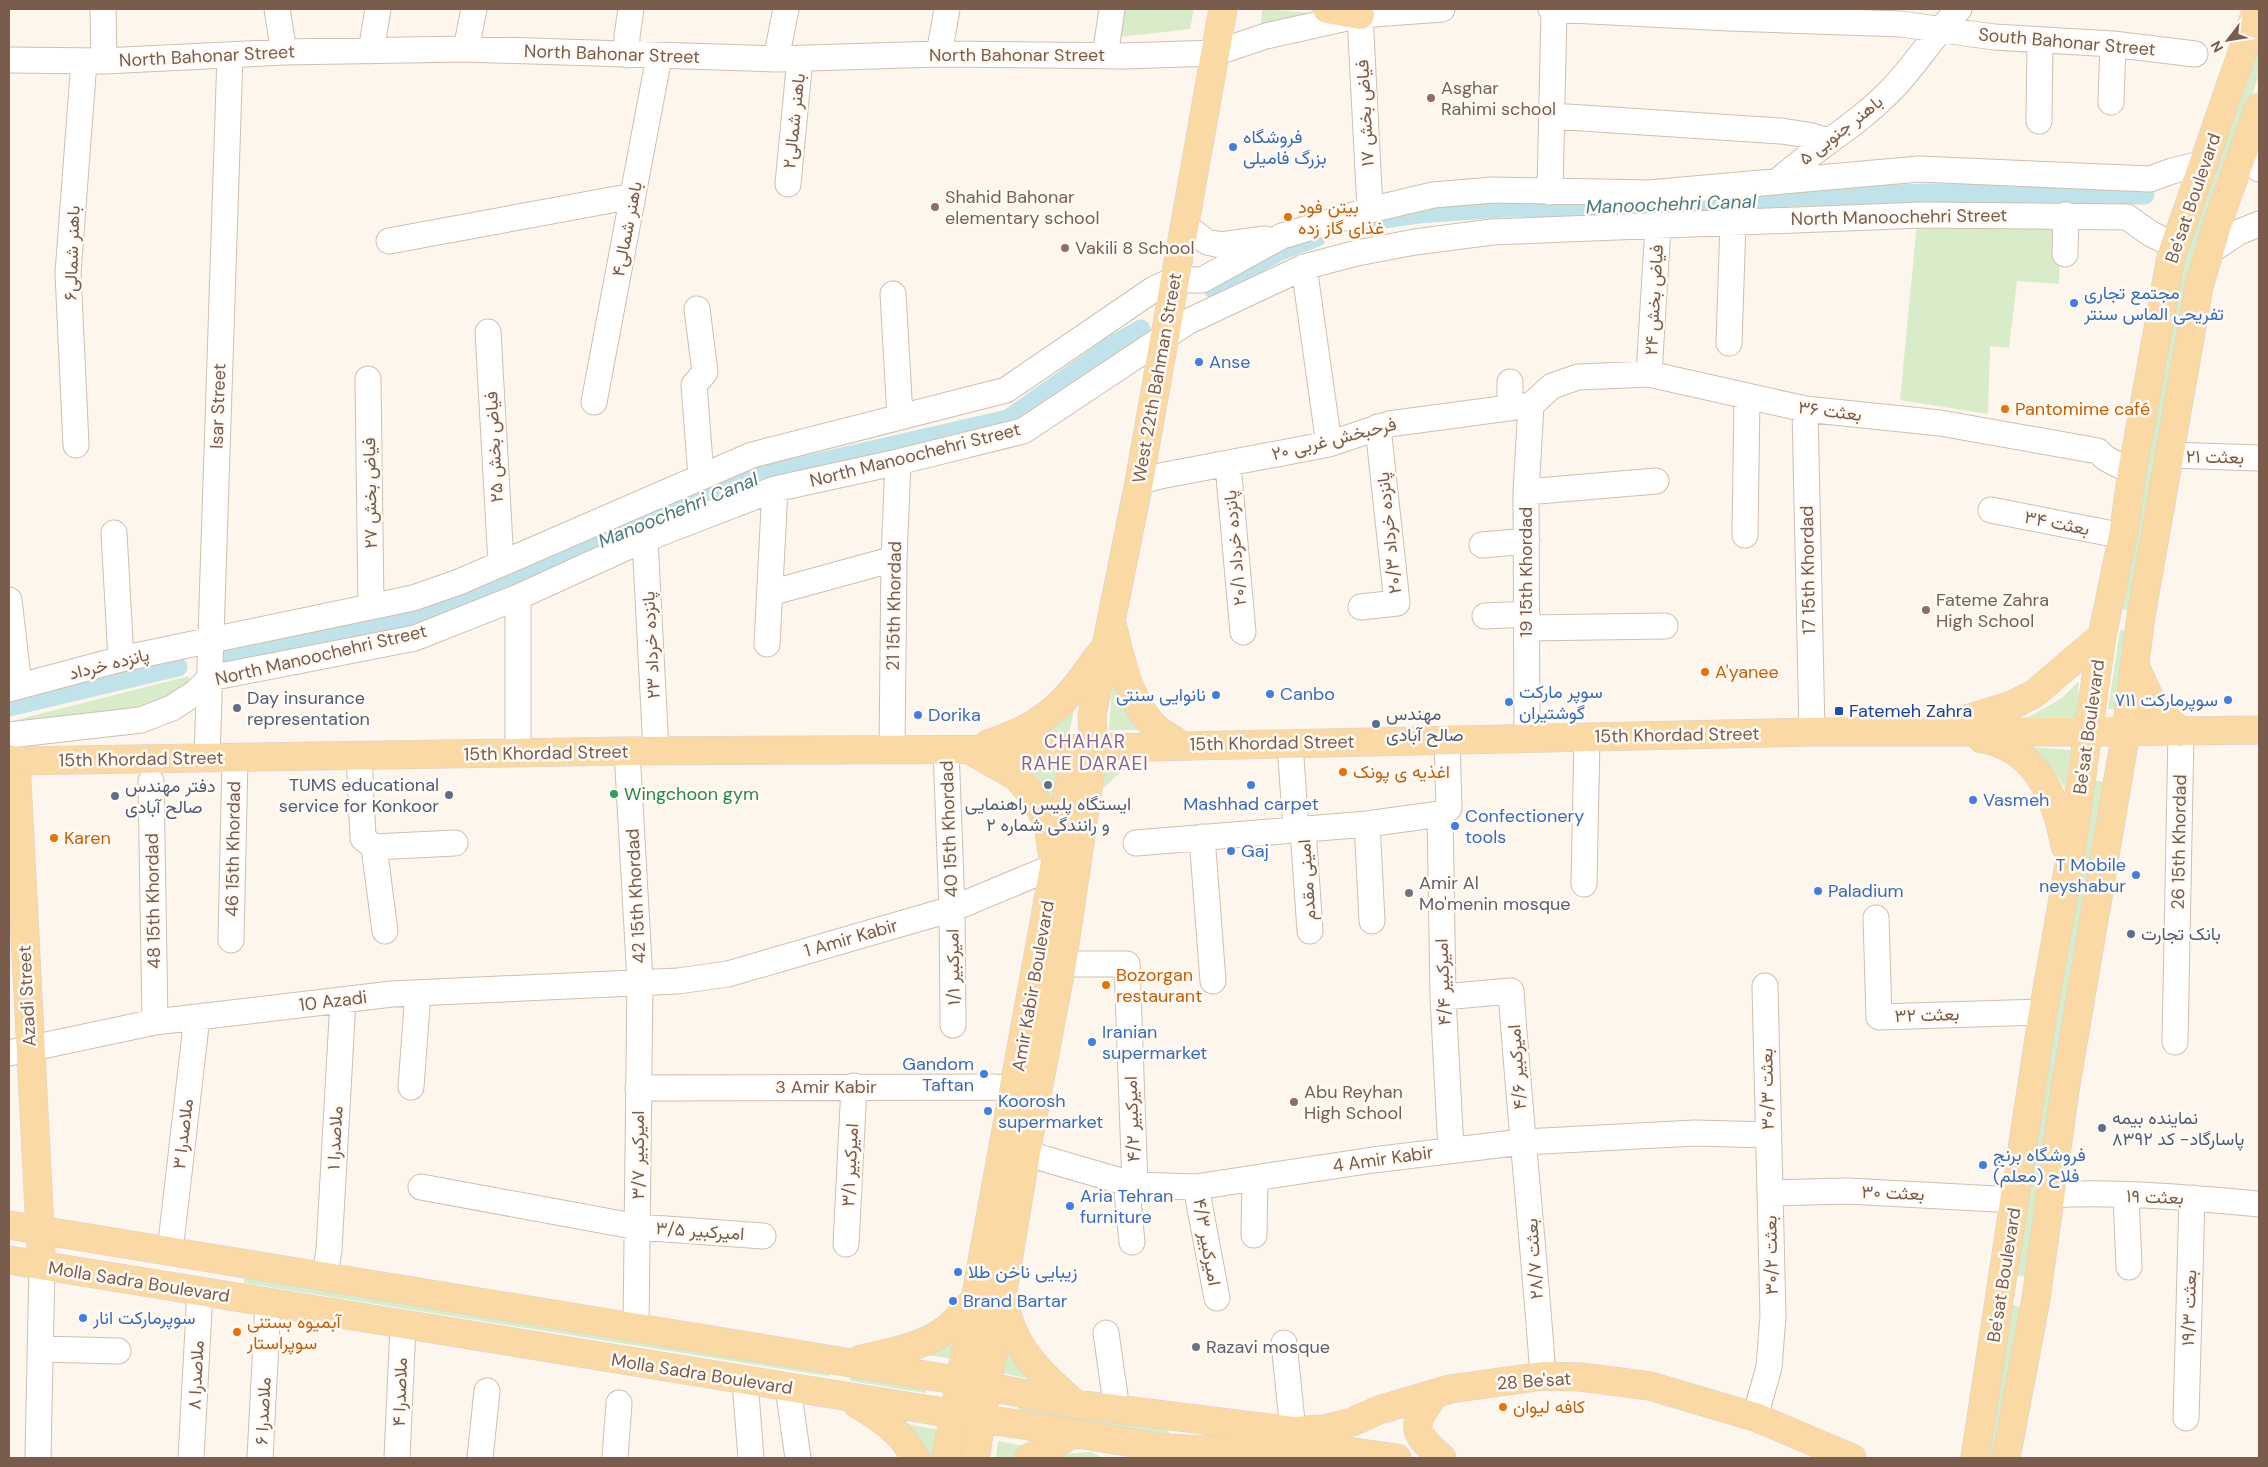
<svg xmlns="http://www.w3.org/2000/svg" width="2268" height="1467" viewBox="0 0 2268 1467" font-family="'DM Sans',Vazirmatn,sans-serif">
	<style>
		.green { fill: #d8ecc9 }
		.lines { fill: none; stroke-linecap: round; stroke-linejoin: round }
		.canal { stroke: #bfe3e8; stroke-width: 19 }
		.minor-casing { stroke: #d1beb0; stroke-width: 27 }
		.major-casing { stroke: #dad1cd; stroke-width: 29 }
		.minor { stroke: #fff; stroke-width: 25 }
		.major { stroke: #fbd9a5; stroke-width: 28 }
		.education-dot { fill: #8d6e63; stroke: #fffaf3; stroke-width: 2 }
		.shop-dot { fill: #3f7fe0; stroke: #fffaf3; stroke-width: 2 }
		.food-dot { fill: #e8710a; stroke: #fffaf3; stroke-width: 2 }
		.service-dot { fill: #5c6f8a; stroke: #fffaf3; stroke-width: 2 }
		.transit-dot { fill: #1a4fb4; stroke: #fffaf3; stroke-width: 2 }
		.leisure-dot { fill: #2e9e5b; stroke: #fffaf3; stroke-width: 2 }
		.worship-dot { fill: #6b7280; stroke: #fffaf3; stroke-width: 2 }
		.labels { text-anchor: middle; dominant-baseline: central; stroke-width: 5; stroke-linejoin: round; paint-order: stroke }
		.street-label { font-size: 18px; fill: #7a5c4d; stroke: #fffaf3 }
		.education-label { font-size: 18px; fill: #785e54; stroke: #fffaf3; text-anchor: start }
		.shop-label { font-size: 18px; fill: #366cbe; stroke: #fffaf3; text-anchor: start }
		.food-label { font-size: 18px; fill: #c56008; stroke: #fffaf3; text-anchor: start }
		.service-label { font-size: 18px; fill: #4e5e75; stroke: #fffaf3; text-anchor: start }
		.transit-label { font-size: 18px; fill: #164399; stroke: #fffaf3; text-anchor: start }
		.leisure-label { font-size: 18px; fill: #27864d; stroke: #fffaf3; text-anchor: start }
		.worship-label { font-size: 18px; fill: #5b616d; stroke: #fffaf3; text-anchor: start }
		.water-label { font-size: 19px; font-style: italic; fill: #437c86; stroke: #fffaf3 }
		.neighbourhood-label { font-size: 19px; letter-spacing: 1px; fill: #846695; stroke: #fffaf3 }
	</style>
	<rect width="100%" height="100%" fill="#fdf6ec"/>
	<path class="green" d="M1123,9H1194L1190,29L1119,37Z
		M1262,9L1313,13L1261,31Z
		M2259,39V75L2211,212L2132,611L2122,609L2177,279Z
		M1917,223L2061,227L2059,284L2017,281L2009,348L1990,346L1988,414L1900,400Z
		M2120,630L2129,631L2119,709H2108Z
		M1113,674L1147,730H1109Z
		M189,676V689L153,709L12,721Z
		M2079,681L2077,717H2029L2062,698Z
		M1076,699L1069,734L1032,736Z
		M2030,747L2071,750L2065,789C2055,770 2046,760 2030,747Z
		M1148,755L1121,772L1101,790L1107,759Z
		M1058,761L1055,807L1012,762Z
		M2094,780L2103,782L2079,924L2027,1277L2016,1275Z
		M244,1275L832,1370L831,1375L827,1376L244,1283Z
		M2011,1304L2020,1307L1996,1458H1986Z
		M960,1324L954,1359L919,1354L943,1348Z
		M1010,1340L1039,1381L1002,1373Z
		M849,1376L927,1382L926,1393L851,1381Z
		M1018,1407L1167,1430L1172,1435L1164,1439L1016,1415Z
		M898,1422L938,1430L933,1458H928Z
		M998,1441L1031,1447L1012,1458H996Z
		M1091,1452L1103,1458H1050L1058,1454Z"/>
	<g class="lines">
		<path class="canal" d="M1370,221L1418,214L1502,208L1623,207L1794,197L1927,193L2145,195
			M1213,289L1280,251L1317,237
			M230,655L445,609L497,587L522,573L745,479L1008,419L1114,344L1141,329
			M9,707L178,667"/>
		<defs>
			<path id="minor" d="M103,9L104,61
				M277,9L284,52
				M1551,9L1729,18L1901,24L1994,37L2113,44L2195,54
				M1360,15L1370,210
				M466,49L474,9
				M371,51L378,9
				M939,54L947,9
				M627,55V36L631,9
				M1105,56L1112,9
				M776,59L786,9
				M9,60L104,61L284,52L466,49L776,59L939,54L1124,56L1215,53L1266,36L1360,15L1442,9
				M2111,102L2113,44
				M1552,116L1781,131L1808,135L1828,141
				M2039,121L2040,41
				M2243,156L2259,169
				M1778,181C1815,148 1859,124 1893,88C1917,63 1934,34 1959,9
				M788,184L800,58
				M1550,192L1554,9
				M1184,225L1207,242L1221,245L1265,239
				M389,241L633,196
				M2210,251L2239,232L2259,224
				M2065,254L2066,215
				M1304,267L1329,444
				M893,294L900,416
				M697,309L705,372L694,385L701,476
				M488,332L501,563
				M1729,343L1733,222
				M1649,374L1658,226
				M368,379L371,607
				M594,402L659,57
				M1531,405L1552,386L1578,377L1649,374L1805,409L1940,423L2098,451L2105,458L2132,472
				M1510,408V382
				M1805,409L1812,732
				M76,445L68,273L84,61
				M2170,455L2259,458
				M1228,465L1243,632
				M1139,482L1160,476L1329,444L1389,424L1531,405
				M1526,492L1656,481
				M1991,510L2123,536
				M114,533L121,659
				M1745,535L1747,396
				M645,539L656,751
				M1482,545L1527,541
				M770,593L894,559
				M9,600L19,686
				M1361,607L1397,603L1378,427
				M1485,616L1527,614
				M1527,628L1665,626
				M767,644L775,489
				M9,689L121,659L413,598L459,582L752,455L1006,390L1154,289L1174,280H1202L1282,236L1370,210L1433,195L1493,190L1649,193L1919,169L2150,179L2172,171L2205,163
				M9,735L141,720L172,708L195,693L210,678L415,638L518,597L645,539L775,489L898,462L1023,431L1187,322L1304,267L1357,253L1415,242L1492,232L1921,215L2127,217L2151,234L2174,245
				M1527,738L1526,492L1531,405
				M1290,744L1296,829
				M946,749L952,909L953,1025
				M892,750L894,559L898,462
				M627,751L640,981L636,1328
				M518,753V597
				M359,756L363,838L374,847
				M207,758L230,55
				M151,781L155,1022
				M1440,814L1443,997L1451,1150
				M1367,824L1372,921
				M1303,829L1310,931
				M1202,837L1213,981
				M1136,843L1367,824L1440,814L1449,808L1447,740
				M374,847L385,931
				M374,847L455,843
				M1584,884L1587,737
				M1876,918L1879,1017L2043,1012
				M231,940L235,758
				M1062,964H1127L1135,1185
				M1443,997L1511,991C1520,1120 1534,1248 1543,1376
				M2175,1042L2181,732
				M9,1053L155,1022L392,994L678,981L728,974L952,909L1055,866
				M411,1087L418,993
				M638,1088L996,1087L1014,1090
				M1007,1148L1135,1185L1196,1187L1373,1160L1522,1142L1695,1133L1769,1135
				M1126,1182L1132,1242
				M421,1187L638,1227L763,1236
				M1196,1187L1217,1298
				M1770,1193L1848,1191L2015,1200
				M2051,1195C2120,1191 2191,1198 2259,1204
				M2126,1196L2129,1267
				M1254,1235L1255,1178
				M846,1244L854,1086
				M170,1251L197,1017
				M325,1276L329,1250L343,1000
				M1106,1333L1117,1410
				M1284,1343L1293,1431
				M40,1349L118,1351
				M745,1381L751,1458
				M788,1388L798,1458
				M1755,1417L1769,1367L1773,1316L1765,986
				M2186,1418L2192,1198
				M38,1458L42,1266
				M191,1458L200,1292
				M260,1458L268,1303
				M397,1458L403,1325
				M480,1458L487,1391
				M615,1458L619,1403"/>
			<path id="major" d="M1327,9L1360,15
				M1113,628C1122,664 1129,703 1158,730C1165,735 1174,740 1181,745
				M2135,666L2154,707L2181,732
				M1950,724L2012,705L2034,694L2102,636
				M1982,739C2037,748 2056,798 2065,846
				M988,744C1008,737 1027,730 1044,717C1068,701 1085,673 1103,650
				M971,751L1017,777L1036,800L1048,825L1052,852
				M9,759L16,761L627,751L1055,749L1812,732H2088L2259,730
				M16,761L41,1249
				M9,1225L961,1381L1075,1404L1293,1431L1324,1429L1352,1422L1379,1410L1450,1389L1543,1376L1581,1377L1650,1386L1755,1417L1852,1458
				M9,1260L1164,1448L1260,1452L1339,1450L1397,1458
				M1003,1301C1006,1311 1009,1322 1013,1331C1025,1360 1051,1383 1074,1403
				M861,1359C891,1352 925,1347 949,1327C959,1318 967,1307 976,1298
				M1435,1394C1411,1426 1411,1431 1442,1458
				M857,1404C881,1418 902,1432 915,1458
				M946,1458L1073,764
				M975,1458L1026,1153L1062,964L1094,748L1092,716L1139,482L1223,9
				M1029,1458L1073,1434
				M1975,1458L2043,1012L2069,865L2102,636L2123,536L2132,472L2171,257L2257,9
				M2006,1458L2036,1299L2065,1090L2126,732L2141,616L2199,287L2217,225L2259,107"/>
		</defs>
		<use href="#minor" class="minor-casing"/>
		<use href="#major" class="major-casing"/>
		<use href="#minor" class="minor"/>
		<use href="#major" class="major"/>
	</g>
	<g class="education-dot">
		<circle cx="1431" cy="98" r="5"/>
		<circle cx="935" cy="207" r="5"/>
		<circle cx="1065" cy="248" r="5"/>
		<circle cx="1926" cy="610" r="5"/>
		<circle cx="1294" cy="1102" r="5"/>
	</g>
	<g class="shop-dot">
		<circle cx="1233" cy="147" r="5"/>
		<circle cx="2074" cy="303" r="5"/>
		<circle cx="1199" cy="362" r="5"/>
		<circle cx="1270" cy="694" r="5"/>
		<circle cx="1216" cy="695" r="5"/>
		<circle cx="2228" cy="700" r="5"/>
		<circle cx="1509" cy="702" r="5"/>
		<circle cx="918" cy="715" r="5"/>
		<circle cx="1251" cy="785" r="5"/>
		<circle cx="1973" cy="800" r="5"/>
		<circle cx="1455" cy="826" r="5"/>
		<circle cx="1231" cy="851" r="5"/>
		<circle cx="2136" cy="875" r="5"/>
		<circle cx="1818" cy="891" r="5"/>
		<circle cx="1092" cy="1042" r="5"/>
		<circle cx="984" cy="1074" r="5"/>
		<circle cx="988" cy="1111" r="5"/>
		<circle cx="1983" cy="1165" r="5"/>
		<circle cx="1070" cy="1206" r="5"/>
		<circle cx="958" cy="1272" r="5"/>
		<circle cx="953" cy="1301" r="5"/>
		<circle cx="83" cy="1318" r="5"/>
	</g>
	<g class="food-dot">
		<circle cx="1288" cy="217" r="5"/>
		<circle cx="2005" cy="409" r="5"/>
		<circle cx="1705" cy="672" r="5"/>
		<circle cx="1343" cy="772" r="5"/>
		<circle cx="54" cy="838" r="5"/>
		<circle cx="1106" cy="985" r="5"/>
		<circle cx="237" cy="1332" r="5"/>
		<circle cx="1503" cy="1407" r="5"/>
	</g>
	<g class="service-dot">
		<circle cx="237" cy="708" r="5"/>
		<circle cx="1376" cy="724" r="5"/>
		<circle cx="1048" cy="785" r="5"/>
		<circle cx="449" cy="795" r="5"/>
		<circle cx="115" cy="796" r="5"/>
		<circle cx="2131" cy="934" r="5"/>
		<circle cx="2102" cy="1128" r="5"/>
	</g>
	<rect class="transit-dot" x="1834" y="706" width="10" height="10" rx="2.5"/>
	<circle class="leisure-dot" cx="614" cy="794" r="5"/>
	<g class="worship-dot">
		<circle cx="1409" cy="893" r="5"/>
		<circle cx="1196" cy="1347" r="5"/>
	</g>
	<g class="labels">
		<g class="street-label">
			<text transform="translate(2067 42) rotate(5)">South Bahonar Street</text>
			<text transform="translate(612 54) rotate(2)">North Bahonar Street</text>
			<text x="1017" y="55">North Bahonar Street</text>
			<text transform="translate(207 56) rotate(-3)">North Bahonar Street</text>
			<text transform="translate(1365 113) rotate(-93)">فیاض بخش ۱۷</text>
			<text transform="translate(794 121) rotate(-84)">باهنر شمالی۲</text>
			<text transform="translate(1841 130) rotate(-38)">باهنر جنوبی ۵</text>
			<text transform="translate(2193 198) rotate(-71)">Be'sat Boulevard</text>
			<text transform="translate(1899 217) rotate(-1)">North Manoochehri Street</text>
			<text transform="translate(627 229) rotate(-79)">باهنر شمالی۴</text>
			<text transform="translate(72 253) rotate(-88)">باهنر شمالی۶</text>
			<text transform="translate(1654 300) rotate(-87)">فیاض بخش ۲۴</text>
			<text transform="translate(1157 378) rotate(-80)">West 22th Bahman Street</text>
			<text transform="translate(218 406) rotate(-88)">Isar Street</text>
			<text transform="translate(1830 411) rotate(7)">بعثت ۳۶</text>
			<text transform="translate(1334 439) rotate(-14)">فرحبخش غربی ۲۰</text>
			<text transform="translate(494 447) rotate(-93)">فیاض بخش ۲۵</text>
			<text transform="translate(915 455) rotate(-14)">North Manoochehri Street</text>
			<text transform="translate(2215 457) rotate(1)">بعثت ۲۱</text>
			<text transform="translate(370 493) rotate(-91)">فیاض بخش ۲۷</text>
			<text transform="translate(2057 523) rotate(11)">بعثت ۳۴</text>
			<text transform="translate(1389 533) rotate(-96)">پانزده خرداد ۲۰/۳</text>
			<text transform="translate(1235 548) rotate(-95)">پانزده خرداد ۲۰/۱</text>
			<text transform="translate(1808 570) rotate(-91)">17 15th Khordad</text>
			<text transform="translate(1526 572) rotate(-90)">19 15th Khordad</text>
			<text transform="translate(894 606) rotate(-89)">21 15th Khordad</text>
			<text transform="translate(651 645) rotate(-93)">پانزده خرداد ۲۳</text>
			<text transform="translate(321 655) rotate(-13)">North Manoochehri Street</text>
			<text transform="translate(109 664) rotate(-14)">پانزده خرداد</text>
			<text transform="translate(2089 727) rotate(-82)">Be'sat Boulevard</text>
			<text transform="translate(1677 735) rotate(-1)">15th Khordad Street</text>
			<text transform="translate(1272 743) rotate(-1)">15th Khordad Street</text>
			<text transform="translate(546 753) rotate(-1)">15th Khordad Street</text>
			<text transform="translate(141 759) rotate(-1)">15th Khordad Street</text>
			<text transform="translate(949 829) rotate(-92)">40 15th Khordad</text>
			<text transform="translate(2179 842) rotate(-89)">26 15th Khordad</text>
			<text transform="translate(233 849) rotate(-89)">46 15th Khordad</text>
			<text transform="translate(1307 880) rotate(-94)">امینی مقدم</text>
			<text transform="translate(636 896) rotate(-93)">42 15th Khordad</text>
			<text transform="translate(153 901) rotate(-91)">48 15th Khordad</text>
			<text transform="translate(851 938) rotate(-16)">1 Amir Kabir</text>
			<text transform="translate(953 967) rotate(-91)">امیرکبیر ۱/۱</text>
			<text transform="translate(1443 982) rotate(-92)">امیرکبیر ۴/۴</text>
			<text transform="translate(1033 986) rotate(-80)">Amir Kabir Boulevard</text>
			<text transform="translate(27 996) rotate(-93)">Azadi Street</text>
			<text transform="translate(333 1001) rotate(-7)">10 Azadi</text>
			<text transform="translate(1927 1015) rotate(-2)">بعثت ۳۲</text>
			<text transform="translate(1517 1067) rotate(-94)">امیرکبیر ۴/۶</text>
			<text x="826" y="1087">3 Amir Kabir</text>
			<text transform="translate(1767 1089) rotate(-91)">بعثت ۳۰/۳</text>
			<text transform="translate(1132 1119) rotate(-92)">امیرکبیر ۴/۲</text>
			<text transform="translate(183 1134) rotate(-83)">ملاصدرا ۳</text>
			<text transform="translate(335 1138) rotate(-87)">ملاصدرا ۱</text>
			<text transform="translate(638 1155) rotate(-90)">امیرکبیر ۳/۷</text>
			<text transform="translate(1383 1159) rotate(-8)">4 Amir Kabir</text>
			<text transform="translate(850 1165) rotate(-87)">امیرکبیر ۳/۱</text>
			<text transform="translate(1893 1193) rotate(2)">بعثت ۳۰</text>
			<text transform="translate(2155 1197) rotate(2)">بعثت ۱۹</text>
			<text transform="translate(700 1231) rotate(4)">امیرکبیر ۳/۵</text>
			<text transform="translate(1207 1242) rotate(80)">امیرکبیر ۴/۳</text>
			<text transform="translate(1771 1255) rotate(-91)">بعثت ۳۰/۲</text>
			<text transform="translate(1534 1259) rotate(-94)">بعثت ۲۸/۷</text>
			<text transform="translate(2004 1275) rotate(-81)">Be'sat Boulevard</text>
			<text transform="translate(139 1282) rotate(9)">Molla Sadra Boulevard</text>
			<text transform="translate(2189 1308) rotate(-88)">بعثت ۱۹/۳</text>
			<text transform="translate(702 1374) rotate(9)">Molla Sadra Boulevard</text>
			<text transform="translate(196 1375) rotate(-87)">ملاصدرا ۸</text>
			<text transform="translate(1534 1381) rotate(-4)">28 Be'sat</text>
			<text transform="translate(400 1392) rotate(-88)">ملاصدرا ۴</text>
			<text transform="translate(263 1411) rotate(-87)">ملاصدرا ۶</text>
		</g>
		<g class="education-label">
			<text x="1441" y="88">Asghar<tspan x="1441" dy="21">Rahimi school</tspan></text>
			<text x="945" y="197">Shahid Bahonar<tspan x="945" dy="21">elementary school</tspan></text>
			<text x="1075" y="248">Vakili 8 School</text>
			<text x="1936" y="600">Fateme Zahra<tspan x="1936" dy="21">High School</tspan></text>
			<text x="1304" y="1092">Abu Reyhan<tspan x="1304" dy="21">High School</tspan></text>
		</g>
		<g class="shop-label">
			<text x="1243" y="137">فروشگاه<tspan x="1243" dy="21">بزرگ فامیلی</tspan></text>
			<text x="2084" y="293">مجتمع تجاری<tspan x="2084" dy="21">تفریحی الماس سنتر</tspan></text>
			<text x="1209" y="362">Anse</text>
			<text x="1519" y="692">سوپر مارکت<tspan x="1519" dy="21">گوشتیران</tspan></text>
			<text x="1280" y="694">Canbo</text>
			<text x="1206" y="695" text-anchor="end">نانوایی سنتی</text>
			<text x="2218" y="700" text-anchor="end">سوپرمارکت ۷۱۱</text>
			<text x="928" y="715">Dorika</text>
			<text x="1983" y="800">Vasmeh</text>
			<text x="1251" y="804" text-anchor="middle">Mashhad carpet</text>
			<text x="1465" y="816">Confectionery<tspan x="1465" dy="21">tools</tspan></text>
			<text x="1241" y="851">Gaj</text>
			<text x="2126" y="865" text-anchor="end">T Mobile<tspan x="2126" dy="21">neyshabur</tspan></text>
			<text x="1828" y="891">Paladium</text>
			<text x="1102" y="1032">Iranian<tspan x="1102" dy="21">supermarket</tspan></text>
			<text x="974" y="1064" text-anchor="end">Gandom<tspan x="974" dy="21">Taftan</tspan></text>
			<text x="998" y="1101">Koorosh<tspan x="998" dy="21">supermarket</tspan></text>
			<text x="1993" y="1155">فروشگاه برنج<tspan x="1993" dy="21">فلاح (معلم)</tspan></text>
			<text x="1080" y="1196">Aria Tehran<tspan x="1080" dy="21">furniture</tspan></text>
			<text x="968" y="1272">زیبایی ناخن طلا</text>
			<text x="963" y="1301">Brand Bartar</text>
			<text x="93" y="1318">سوپرمارکت انار</text>
		</g>
		<g class="food-label">
			<text x="1298" y="207">بیتن فود<tspan x="1298" dy="21">غذای گاز زده</tspan></text>
			<text x="2015" y="409">Pantomime café</text>
			<text x="1715" y="672">A'yanee</text>
			<text x="1353" y="772">اغذیه ی پونک</text>
			<text x="64" y="838">Karen</text>
			<text x="1116" y="975">Bozorgan<tspan x="1116" dy="21">restaurant</tspan></text>
			<text x="247" y="1322">آبمیوه بستنی<tspan x="247" dy="21">سوپراستار</tspan></text>
			<text x="1513" y="1407">کافه لیوان</text>
		</g>
		<g class="service-label">
			<text x="247" y="698">Day insurance<tspan x="247" dy="21">representation</tspan></text>
			<text x="1386" y="714">مهندس<tspan x="1386" dy="21">صالح آبادی</tspan></text>
			<text x="439" y="785" text-anchor="end">TUMS educational<tspan x="439" dy="21">service for Konkoor</tspan></text>
			<text x="125" y="786">دفتر مهندس<tspan x="125" dy="21">صالح آبادی</tspan></text>
			<text x="1048" y="804" text-anchor="middle">ایستگاه پلیس راهنمایی<tspan x="1048" dy="21">و رانندگی شماره ۲</tspan></text>
			<text x="2141" y="934">بانک تجارت</text>
			<text x="2112" y="1118">نماینده بیمه<tspan x="2112" dy="21">پاسارگاد- کد ۸۳۹۲</tspan></text>
		</g>
		<g class="transit-label">
			<text x="1849" y="711">Fatemeh Zahra</text>
		</g>
		<g class="leisure-label">
			<text x="624" y="794">Wingchoon gym</text>
		</g>
		<g class="worship-label">
			<text x="1419" y="883">Amir Al<tspan x="1419" dy="21">Mo'menin mosque</tspan></text>
			<text x="1206" y="1347">Razavi mosque</text>
		</g>
		<g class="water-label">
			<text transform="translate(1671 204) rotate(-2)">Manoochehri Canal</text>
			<text transform="translate(678 510) rotate(-22)">Manoochehri Canal</text>
		</g>
		<g class="neighbourhood-label">
			<text x="1085" y="741">CHAHAR<tspan x="1085" dy="22">RAHE DARAEI</tspan></text>
		</g>
	</g>
	<rect width="2268" height="1467" fill="none" stroke="#7a5c4d" stroke-width="20"/>
	<g transform="translate(2228 40) rotate(239)" stroke="#fffaf3" stroke-width="4" paint-order="stroke">
	<path d="M0-4L9 19L0 12L-9 19Z" fill="#7a5c4d"/>
	<text y="-8" font-size="14" font-weight="bold" text-anchor="middle" fill="#7a5c4d">N</text>
	</g>
</svg>
